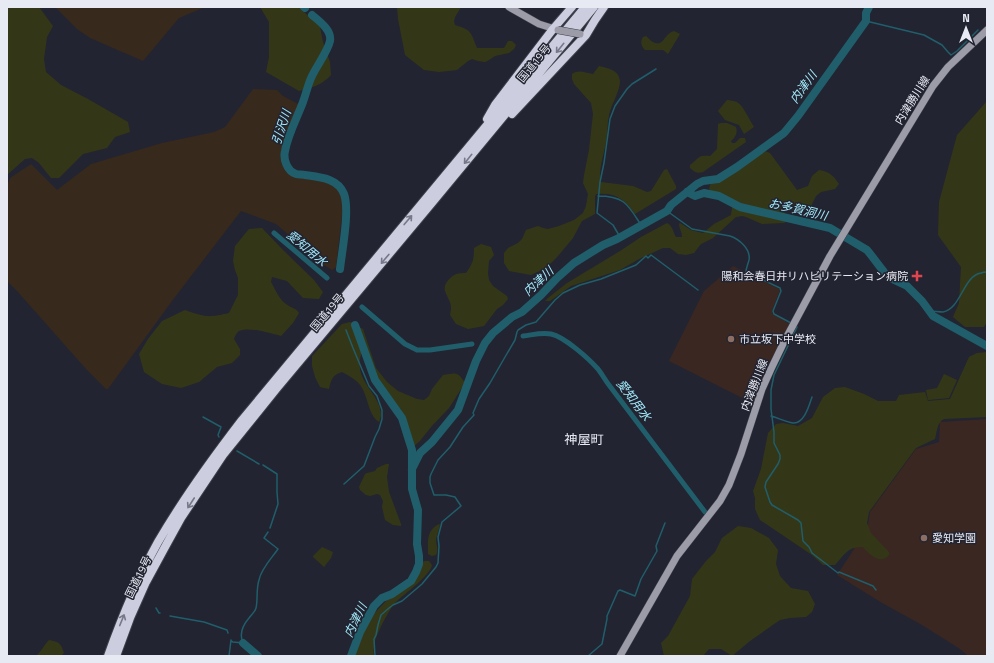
<svg xmlns="http://www.w3.org/2000/svg" width="994" height="663" viewBox="0 0 994 663" font-family="'Titillium Web','Noto Sans JP',sans-serif">
	<style>
		.industrial { fill: #38291d }
		.education { fill: #3a2722 }
		.green { fill: #343717 }
		.lines { fill: none; stroke-linecap: round; stroke-linejoin: round }
		.stream { stroke: #215e6b; stroke-width: 1.5 }
		.canal { stroke: #215e6b; stroke-width: 5 }
		.river { stroke: #215e6b; stroke-width: 8 }
		.secondary-casing { stroke: #3e404c; stroke-width: 8 }
		.trunk-casing { stroke: #3e404c; stroke-width: 10 }
		.secondary { stroke: #9b9ca8; stroke-width: 7 }
		.trunk { stroke: #cccdde; stroke-width: 8 }
		.secondary-bridge-casing { stroke: #3e404c; stroke-width: 8; stroke-linecap: butt }
		.secondary-bridge { stroke: #9b9ca8; stroke-width: 7 }
		.oneway { stroke: #777888 }
		.health-dot { fill: #e0444e; stroke: #222431; stroke-width: 1.5 }
		.education-dot { fill: #8d6e63; stroke: #222431; stroke-width: 1.5 }
		.labels { text-anchor: middle; dominant-baseline: central; stroke-width: 3; stroke-linejoin: round; paint-order: stroke }
		.street-label { font-size: 11px; fill: #e8eaf3; stroke: #222431 }
		.poi-label { font-size: 11px; fill: #e8eaf3; stroke: #222431; text-anchor: start }
		.water-label { font-size: 12px; font-style: italic; fill: #a1eafb; stroke: #222431 }
		.quarter-label { font-size: 13px; fill: #e8eaf3; stroke: #222431 }
	</style>
	<rect width="100%" height="100%" fill="#222431"/>
	<path class="industrial" d="M55,7H205L179,18L143,61L90,38L77,29Z
		M253,89L277,90L283,96L300,105L284,146L283,152L284,160L287,168L294,174L306,178L322,179L329,181L337,188L343,198V206L336,267L332,270L324,265L276,224L241,211L172,301L108,389H106L86,369L17,291L7,281V186L10,178L31,164L57,190L91,164L162,143L214,132L225,127Z"/>
	<path class="education" d="M733,266L779,289L780,290L772,311L773,314L790,324L767,367L754,404L669,361L704,291Z
		M987,419V656H968L960,649L922,625L882,603L837,575L856,546L867,531L870,512L916,449L939,442L940,422Z"/>
	<path class="green" d="M7,7H39L53,26L47,37L44,59L46,72L61,85L88,99L128,122L130,132L115,137L107,148L83,154L59,178H51L39,163L32,158L25,159L7,175Z
		M260,7H301L303,11L320,27L323,42L330,62L331,75C322,85 311,88 299,91L266,72L269,57V22Z
		M397,7H461C458,13 452,19 455,25C472,30 471,33 477,48H504L508,41H512L516,45L514,49L509,53L495,56L489,60L485,62L478,61L472,59L468,61L457,70L439,72L424,70L405,55L398,19Z
		M674,31L680,34L668,54L663,50H645C641,46 640,42 643,37L646,36C649,38 650,41 653,42C664,48 664,33 674,31Z
		M599,66C608,68 619,70 620,81C620,90 613,102 610,111C607,121 608,132 606,142C604,155 598,169 601,182L633,186L647,192L651,191L664,170L667,169L676,186V189L635,214C624,199 616,192 596,194L595,197V214L582,221L573,238L558,256L546,268L531,275L509,271L504,263V253L508,248L518,243L522,239L526,230L538,226L543,228L548,229L559,226L574,220L583,213L586,206L588,194L583,183L584,175L589,150L593,114L591,103L574,84L572,79V74C579,69 585,73 593,74Z
		M727,100C730,100 734,101 737,102C743,105 750,121 754,127L744,134L739,125L725,120L718,111Z
		M987,101V322L984,327H965L953,317L959,303L961,267L938,235L939,202L957,135Z
		M721,123H727L736,127C738,133 735,138 731,141L732,143H735L740,138H745L746,142L703,172C697,174 695,172 690,168V165C700,158 697,155 710,156L717,149L718,124Z
		M765,151L770,153L797,190L808,186L812,176L819,170C830,172 833,175 839,184L835,189L821,192L816,196L811,206L800,211L788,209L785,210L784,216L787,221L784,223L762,224L746,217L742,216L736,217L713,238L701,244L694,253L686,255L678,254L670,248H663L639,259L620,270L571,286L550,301H545L548,298L567,283L620,251L641,237L667,223C673,226 673,232 676,237H682C682,232 679,228 679,224L680,223L691,230L703,233L714,224L731,215L733,201L712,192L709,189L710,185L712,182L730,174L758,154Z
		M262,228L283,250L314,280L323,292L319,299L303,298L287,281L272,277L271,282C275,289 279,299 286,304C291,308 296,308 299,313L293,323L281,336C272,334 248,326 239,331C237,332 235,336 234,339L240,349V355L232,363L217,367L199,382L181,388L162,384L144,372L139,354L148,339L162,321L185,310C205,317 208,318 229,313L238,295V278L235,270L233,261L235,246L249,229Z
		M481,244L491,247L494,255L489,261L488,273L489,280L493,286L507,296L508,299L503,305L497,309L484,326L468,329L456,324L450,315C453,303 449,302 445,291C443,284 450,277 456,274C459,273 463,273 466,273C473,263 474,260 474,248Z
		M350,322L363,329L376,368L387,382L398,391L417,399L424,400L429,396L432,389L443,375C455,373 458,371 465,383L449,408L431,427L420,441L414,446H407L402,431V411C384,391 374,378 366,353L362,352C360,357 359,363 360,368C361,386 388,403 379,422C369,416 368,398 362,388C358,380 349,376 342,372C332,375 331,380 329,389L320,387L315,377L312,366V356L342,324Z
		M987,352V417L944,419C937,422 937,432 935,439L916,448L869,512L867,523L871,533L889,552V555C880,565 870,555 863,547C848,546 844,555 835,565H823L812,555L760,520L755,509V498L753,491L761,469L768,433L776,424L783,423L798,426L812,418L823,397L835,388L845,387L864,394L878,401H896L899,395L925,392L928,401L950,399L969,357L977,353Z
		M944,374L957,380L949,398L928,400L926,390L937,388Z
		M386,464H389L387,477L389,492L401,524V526L393,525L385,520L382,507L383,501L380,495L377,494L370,496L366,495L360,490L359,487L365,474L367,473L375,471L377,468Z
		M439,524L440,525C439,530 437,534 436,539C436,545 439,549 436,555L432,556L428,554C428,541 426,531 439,524Z
		M738,526L751,528L769,538L778,550L776,564L780,576L791,588L808,591L815,604L812,612L806,617L790,618L780,620L750,641L732,656L721,649H709L703,656H664L661,643L668,636L690,596L692,579L706,561L715,552L722,538Z
		M322,547L333,552L331,558L324,567L313,557V556Z
		M425,561H429L432,565C430,576 404,594 396,602C389,609 374,638 374,647C373,650 374,653 374,656H356V647L368,620L386,601L400,590L411,578L421,562Z
		M49,640C59,642 61,643 64,653L61,656H36C41,652 44,645 49,640Z"/>
	<g class="lines">
		<path class="stream" d="M866,21L924,35L942,45L948,52L951,55L957,51L978,30
			M598,196C625,196 628,205 641,225
			M667,211L692,229L730,236C739,239 751,249 749,260C748,264 746,268 746,272L780,288L781,291L773,311L774,314L791,323
			M620,237L613,225L597,213L600,182L604,163L610,119L615,106L627,89L632,84L656,69
			M930,311C934,311 939,312 943,312C961,309 963,276 981,273C983,272 985,272 987,272
			M795,325L797,327L774,375L771,390V409L774,432V443L780,455V459L778,464L766,482L765,487L770,502L772,505L798,520L801,523L803,541L809,547L812,553L838,573L839,572L873,586L876,590
			M771,416C778,418 786,422 793,423C804,424 809,406 812,397
			M203,417L221,427L218,435L219,437
			M237,451L259,464
			M263,465L277,474V492L278,504L270,528
			M344,484L364,466L375,437L379,429L382,419V410L377,396L369,386L353,348L346,330
			M156,608L159,613H160
			M170,616L204,622L227,630L228,633
			M231,641L233,642L243,643C239,634 243,625 249,618C251,615 255,612 256,608C258,600 256,589 259,580C261,569 271,559 278,549L264,538L268,532
			M229,656L231,640
			M375,656L374,639L376,635L378,625L381,615L389,608L393,605L402,601L422,584L436,567L438,563L439,546L438,537L442,522L461,506L455,497L446,495H434L430,483V477L431,474L438,460L450,447L463,427L474,415L473,413L479,399L490,383L505,357L515,340L517,332L518,330L526,325L536,322L555,300L563,293L580,285L601,279L636,265L646,256L648,258L651,255L698,290
			M588,656L602,644L607,619V616L618,591L620,590L635,596L641,579L657,551L656,546L665,523"/>
		<path class="canal" d="M274,233L327,278
			M362,307L405,344L417,350H430L472,344
			M523,336C532,335 542,332 551,334C565,337 589,359 598,369C602,374 605,380 609,385L705,512"/>
		<path class="river" d="M304,7L305,8
			M312,15C319,21 332,30 330,41C328,51 316,67 312,76C308,84 306,94 303,102C297,118 288,134 285,151C283,159 287,171 296,174C299,175 302,174 305,175C319,177 338,178 344,194C350,210 342,251 340,269
			M687,192L695,196L704,193L719,196L740,207L830,228L867,250L871,255L884,272L890,278L907,286L922,301L933,316L987,346
			M412,469L420,453L432,442L458,410L476,361L485,343L493,333L512,317L522,312L541,295L557,278L574,263L603,245L617,239L667,211L671,205L697,184L703,181L718,179L737,167L784,133L798,116L866,21V13L869,7
			M243,643L258,656
			M351,656L360,632L374,606L382,598L392,594L411,581L416,572L419,564V556L417,544L418,510L412,489V450L402,418L375,380L355,325"/>
		<defs>
			<path id="secondary" d="M509,7L539,24L558,30
				M620,656L677,556L720,501L729,485L741,454L762,389L771,369L784,342L830,256L933,86L948,67L987,30"/>
			<path id="trunk" d="M512,114L586,35L595,20L604,7
				M487,119L495,105L553,29L572,7
				M108,656C122,617 138,578 158,542C183,499 212,459 242,420L585,7
				M116,656L130,618L146,582L165,547L181,518L223,455L277,388L431,204L594,7"/>
		</defs>
		<use href="#secondary" class="secondary-casing"/>
		<use href="#trunk" class="trunk-casing"/>
		<use href="#secondary" class="secondary"/>
		<use href="#trunk" class="trunk"/>
		<defs>
			<path id="secondary-bridge" d="M558,30L580,34"/>
		</defs>
		<use href="#secondary-bridge" class="secondary-bridge-casing"/>
		<use href="#secondary-bridge" class="secondary-bridge"/>
	</g>
	<defs><path id="oneway-shaft" d="M-6 0H5M1.5-3L5.5 0L1.5 3" fill="none" stroke-width="1.6" stroke-linecap="round" stroke-linejoin="round"/></defs>
	<g class="oneway">
		<use href="#oneway-shaft" transform="translate(560 48) rotate(129)"/>
		<use href="#oneway-shaft" transform="translate(468 159) rotate(129)"/>
		<use href="#oneway-shaft" transform="translate(408 220) rotate(-50)"/>
		<use href="#oneway-shaft" transform="translate(385 259) rotate(130)"/>
		<use href="#oneway-shaft" transform="translate(191 503) rotate(123)"/>
		<use href="#oneway-shaft" transform="translate(122 620) rotate(-68)"/>
	</g>
	<path class="health-dot" d="M915 270h4v4h4v4h-4v4h-4v-4h-4v-4h4z"/>
	<g class="education-dot">
		<circle cx="731" cy="339" r="4"/>
		<circle cx="924" cy="538" r="4"/>
	</g>
	<g class="labels">
		<g class="street-label">
			<text transform="translate(534 63) rotate(-51)">国道19号</text>
			<text transform="translate(912 100) rotate(-58)">内津勝川線</text>
			<text transform="translate(327 312) rotate(-50)">国道19号</text>
			<text transform="translate(754 385) rotate(-69)">内津勝川線</text>
			<text transform="translate(138 577) rotate(-64)">国道19号</text>
		</g>
		<g class="poi-label">
			<text x="908" y="276" text-anchor="end">陽和会春日井リハビリテーション病院</text>
			<text x="739" y="339">市立坂下中学校</text>
			<text x="932" y="538">愛知学園</text>
		</g>
		<g class="water-label">
			<text transform="translate(803 87) rotate(-54)">内津川</text>
			<text transform="translate(281 127) rotate(-72)">引沢川</text>
			<text transform="translate(798 209) rotate(13)">お多賀洞川</text>
			<text transform="translate(307 248) rotate(40)">愛知用水</text>
			<text transform="translate(538 281) rotate(-43)">内津川</text>
			<text transform="translate(634 400) rotate(53)">愛知用水</text>
			<text transform="translate(355 620) rotate(-64)">内津川</text>
		</g>
		<g class="quarter-label">
			<text x="584" y="439">神屋町</text>
		</g>
	</g>
	<rect width="994" height="663" fill="none" stroke="#e8eaf3" stroke-width="16"/>
	<g transform="translate(966 28)" stroke="#222431" stroke-width="3" paint-order="stroke">
	<path d="M0-3L7 15L0 10L-7 15Z" fill="#e8eaf3"/>
	<text y="-6" font-size="11" font-weight="bold" text-anchor="middle" fill="#e8eaf3">N</text>
	</g>
</svg>
